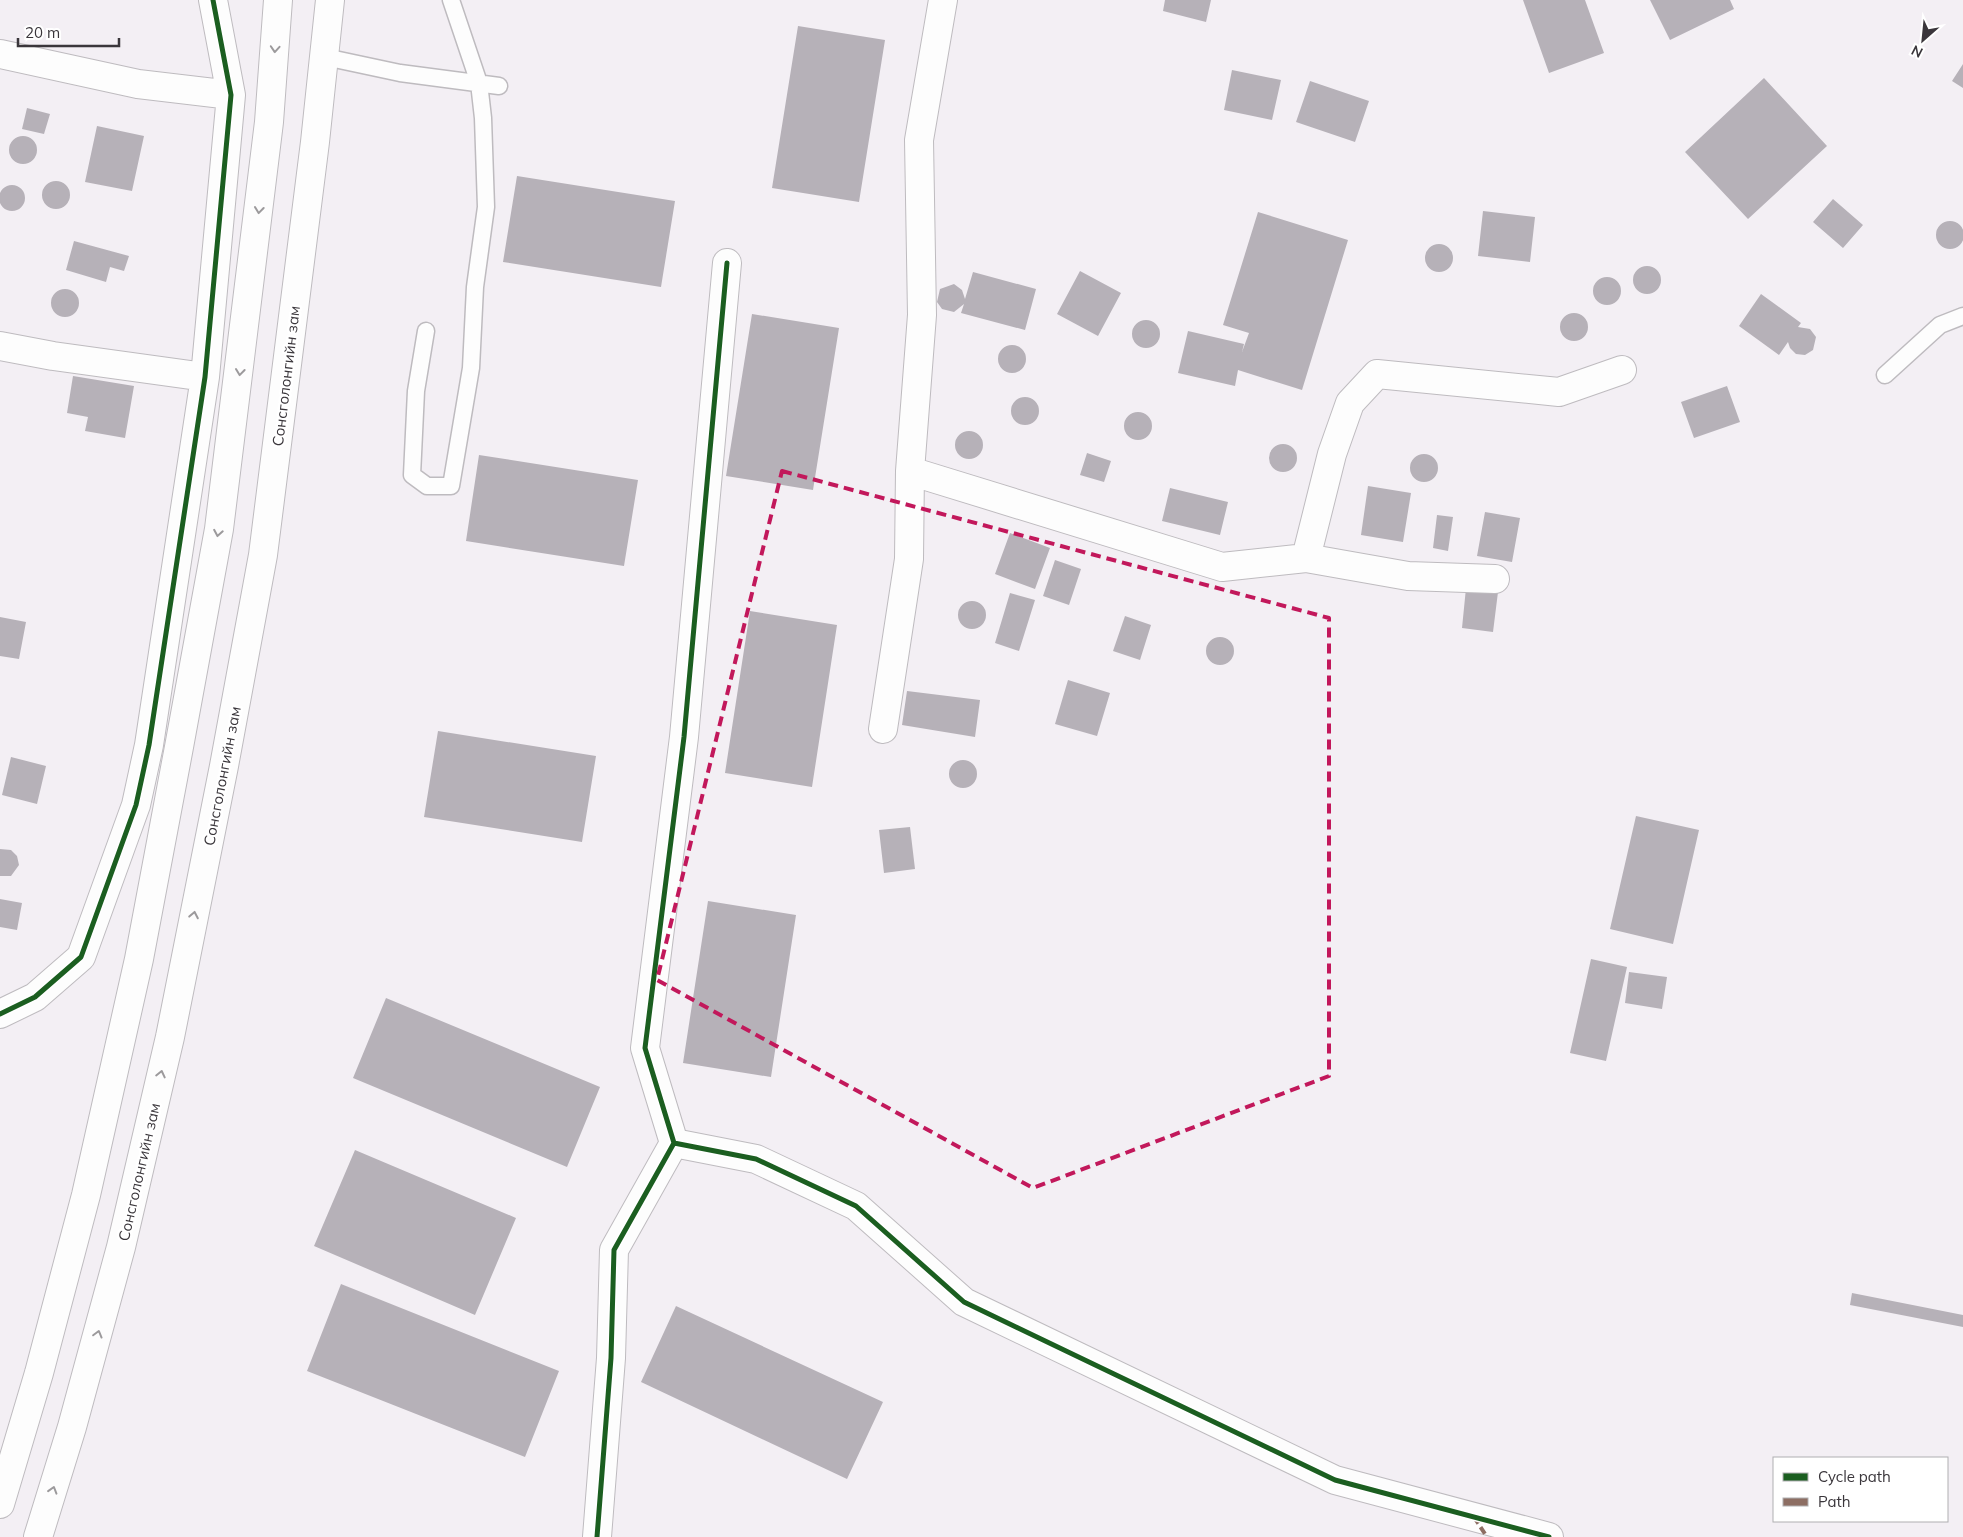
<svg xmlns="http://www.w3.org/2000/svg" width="1963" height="1537" viewBox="0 0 1963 1537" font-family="Mulish,sans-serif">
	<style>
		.building { fill: #b6b1b8 }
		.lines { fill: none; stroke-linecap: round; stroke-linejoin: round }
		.service-casing { stroke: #bebbbf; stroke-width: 19 }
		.minor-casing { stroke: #bebbbf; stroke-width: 30 }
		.primary-casing { stroke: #bebbbf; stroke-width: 30 }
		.service { stroke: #fdfdfd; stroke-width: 16 }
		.minor { stroke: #fdfdfd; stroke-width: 28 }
		.primary { stroke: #fdfdfd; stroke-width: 28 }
		.quiet { stroke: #8d6e63; stroke-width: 4; stroke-dasharray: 8 4; stroke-linecap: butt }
		.cycleway-casing { stroke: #fff; stroke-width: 8 }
		.cycleway { stroke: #1b5e20; stroke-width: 5 }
		.oneway { stroke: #9c9a9c }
		.marked { fill: none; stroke: #c2185b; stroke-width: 4; stroke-dasharray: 10 6; stroke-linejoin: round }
		.labels { text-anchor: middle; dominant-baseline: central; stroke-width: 5; stroke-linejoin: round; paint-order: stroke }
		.street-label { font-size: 15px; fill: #3a363b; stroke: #fff }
	</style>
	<rect width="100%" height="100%" fill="#f3eff4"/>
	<path class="building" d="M1165,0H1211L1206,22L1163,11Z
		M1523,0H1585L1604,53L1549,73Z
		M1650,0H1730L1734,9L1670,40Z
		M798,26L885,40L859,202L772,188Z
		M1963,64V88L1952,81Z
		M1232,70L1281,80L1272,120L1224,110Z
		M1764,78L1827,146L1748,219L1685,152Z
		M1310,81L1369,101L1355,142L1296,122Z
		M27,108L50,114L44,134L22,129Z
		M97,126L144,136L132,191L85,182Z
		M9 150a14 14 0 1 1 28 0a14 14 0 1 1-28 0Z
		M517,176L675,201L661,287L503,262Z
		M42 195a14 14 0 1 1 28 0a14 14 0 1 1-28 0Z
		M-1 198a13 13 0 1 1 26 0a13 13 0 1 1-26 0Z
		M1833,199L1863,225L1843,248L1813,222Z
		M1483,211L1535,217L1530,262L1478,256Z
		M1258,212L1348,240L1302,390L1238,370L1235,386L1178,373L1188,331L1244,344L1242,352L1249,333L1223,325Z
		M1936 235a14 14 0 1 1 28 0a14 14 0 1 1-28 0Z
		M74,241L129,256L124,271L110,267L106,282L66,270Z
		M1425 258a14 14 0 1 1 28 0a14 14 0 1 1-28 0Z
		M1633 280a14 14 0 1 1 28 0a14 14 0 1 1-28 0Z
		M1080,271L1121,293L1098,336L1057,314Z
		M973,272L1036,289L1025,330L961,313L964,304L954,312L942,309L937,302L940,289L954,284L962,290L965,299Z
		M1593 291a14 14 0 1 1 28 0a14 14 0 1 1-28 0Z
		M51 303a14 14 0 1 1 28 0a14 14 0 1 1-28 0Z
		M1761,294L1801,323L1798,327L1810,329L1816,337L1813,350L1805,355L1796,354L1790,348L1788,342L1779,355L1739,326Z
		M1560 327a14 14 0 1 1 28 0a14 14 0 1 1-28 0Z
		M752,314L839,328L813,490L726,476Z
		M1132 334a14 14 0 1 1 28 0a14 14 0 1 1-28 0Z
		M998 359a14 14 0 1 1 28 0a14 14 0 1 1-28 0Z
		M73,376L134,386L125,438L85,431L88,417L67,413Z
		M1727,386L1740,422L1694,438L1681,402Z
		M1011 411a14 14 0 1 1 28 0a14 14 0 1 1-28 0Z
		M1124 426a14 14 0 1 1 28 0a14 14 0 1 1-28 0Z
		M955 445a14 14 0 1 1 28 0a14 14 0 1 1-28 0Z
		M1269 458a14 14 0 1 1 28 0a14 14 0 1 1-28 0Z
		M1087,453L1111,461L1104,482L1080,475Z
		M1410 468a14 14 0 1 1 28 0a14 14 0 1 1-28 0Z
		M479,455L638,480L624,566L466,541Z
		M1368,486L1411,493L1403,542L1361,535Z
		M1170,488L1228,502L1220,535L1162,521Z
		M1485,512L1520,518L1512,562L1477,556Z
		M1437,515L1453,517L1448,551L1433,548Z
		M1010,533L1050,548L1035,589L995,574Z
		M1055,560L1081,569L1069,605L1043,596Z
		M1466,588L1498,592L1493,632L1462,628Z
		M1010,593L1035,600L1019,651L995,643Z
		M958 615a14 14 0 1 1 28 0a14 14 0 1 1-28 0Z
		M750,611L837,625L812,787L725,773Z
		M1125,616L1151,625L1140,660L1113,651Z
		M0,617L26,622L19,659L0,656Z
		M1206 651a14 14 0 1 1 28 0a14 14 0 1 1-28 0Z
		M1068,680L1110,693L1097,736L1055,724Z
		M907,691L980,700L975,737L902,725Z
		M438,731L596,756L582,842L424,817Z
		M11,757L46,766L37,804L2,795Z
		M949 774a14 14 0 1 1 28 0a14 14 0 1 1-28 0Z
		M1636,816L1699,830L1673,944L1610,929Z
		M910,827L915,869L884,873L879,830Z
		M0,849L11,850L17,856L19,865L11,876H0Z
		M0,899L22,903L17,930L0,927Z
		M708,901L796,915L771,1077L683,1063Z
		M1591,959L1627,967L1606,1061L1570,1053Z
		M1629,972L1667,977L1662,1009L1625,1003Z
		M386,998L600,1087L567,1167L353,1078Z
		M355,1150L516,1218L475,1315L314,1246Z
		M341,1284L559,1371L525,1457L307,1371Z
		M1852,1293L1963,1315V1327L1850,1305Z
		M676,1306L883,1402L847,1479L641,1382Z"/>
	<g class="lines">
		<defs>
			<path id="service" d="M325,57L400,73L499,86
				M426,331L416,391L412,475L427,486H451L471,368L475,287L486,207L483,118L479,83L451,0
				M1885,375L1940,325L1963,316"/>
			<path id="minor" d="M0,54L138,84L231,95
				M0,346L53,356L205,377
				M910,471L1222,567L1306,558L1332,454L1350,403L1377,374L1559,392L1622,370
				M1306,558L1408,576L1495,579
				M883,729L909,559L910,471L922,315L919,140L943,0
				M0,1014L35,997L81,957L136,805L149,745L205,377L231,95L213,0
				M674,1143L756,1159L856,1206L964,1302L1335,1480L1549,1537
				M597,1537L611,1358L614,1250L674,1143L645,1048L684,737L727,263"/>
			<path id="primary" d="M0,1504L39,1373L86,1195L139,959L179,747L219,529L269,122L278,0
				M38,1537L72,1427L121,1247L170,1037L224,766L263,555L315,142L330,0"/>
		</defs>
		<use href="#service" class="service-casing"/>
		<use href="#minor" class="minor-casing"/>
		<use href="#primary" class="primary-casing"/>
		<use href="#service" class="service"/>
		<use href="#minor" class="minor"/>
		<use href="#primary" class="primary"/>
		<path class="quiet" d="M1474,1517L1487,1537"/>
		<defs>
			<path id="cycleway" d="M0,1014L35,997L81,957L136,805L149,745L205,377L231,95L213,0
				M674,1143L756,1159L856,1206L964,1302L1335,1480L1549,1537
				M597,1537L611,1358L614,1250L674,1143L645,1048L684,737L727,263"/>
		</defs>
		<use href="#cycleway" class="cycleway-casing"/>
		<use href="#cycleway" class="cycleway"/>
	</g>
	<defs><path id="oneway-chevron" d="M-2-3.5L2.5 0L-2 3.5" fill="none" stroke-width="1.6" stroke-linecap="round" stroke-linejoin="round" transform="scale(1.25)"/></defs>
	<g class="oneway">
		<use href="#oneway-chevron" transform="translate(275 49) rotate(94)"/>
		<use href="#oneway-chevron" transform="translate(259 210) rotate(97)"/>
		<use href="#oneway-chevron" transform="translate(240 372) rotate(97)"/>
		<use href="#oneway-chevron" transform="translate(218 533) rotate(100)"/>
		<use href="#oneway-chevron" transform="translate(194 915) rotate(-79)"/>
		<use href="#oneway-chevron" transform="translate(161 1074) rotate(-77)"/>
		<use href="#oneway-chevron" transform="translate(98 1334) rotate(-75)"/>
		<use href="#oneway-chevron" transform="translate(53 1490) rotate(-73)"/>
	</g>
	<path class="marked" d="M782,471L1329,618V1076L1033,1188L657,980Z"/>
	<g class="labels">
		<g class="street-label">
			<text transform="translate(286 376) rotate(-83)">Сонсголонгийн зам</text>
			<text transform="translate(222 776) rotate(-79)">Сонсголонгийн зам</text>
			<text transform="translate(139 1172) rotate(-77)">Сонсголонгийн зам</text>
		</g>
	</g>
	<rect x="1773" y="1457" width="175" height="65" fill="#ffffff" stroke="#b0afb1"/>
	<rect x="1783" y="1473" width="25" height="8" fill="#1b5e20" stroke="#b0afb1"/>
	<text x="1818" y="1482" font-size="15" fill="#3a363b">Cycle path</text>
	<rect x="1783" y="1498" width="25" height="8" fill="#8d6e63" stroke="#b0afb1"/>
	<text x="1818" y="1507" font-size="15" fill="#3a363b">Path</text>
	<g transform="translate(1923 40) rotate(207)" stroke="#ffffff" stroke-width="4" paint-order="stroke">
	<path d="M0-4L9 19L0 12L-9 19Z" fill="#3a363b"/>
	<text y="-8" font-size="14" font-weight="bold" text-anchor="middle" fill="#3a363b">N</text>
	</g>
	<path d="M18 38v8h101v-8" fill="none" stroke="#3a363b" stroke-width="2.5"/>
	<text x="25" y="38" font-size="15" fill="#3a363b" stroke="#ffffff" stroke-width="4" paint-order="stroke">20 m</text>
</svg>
